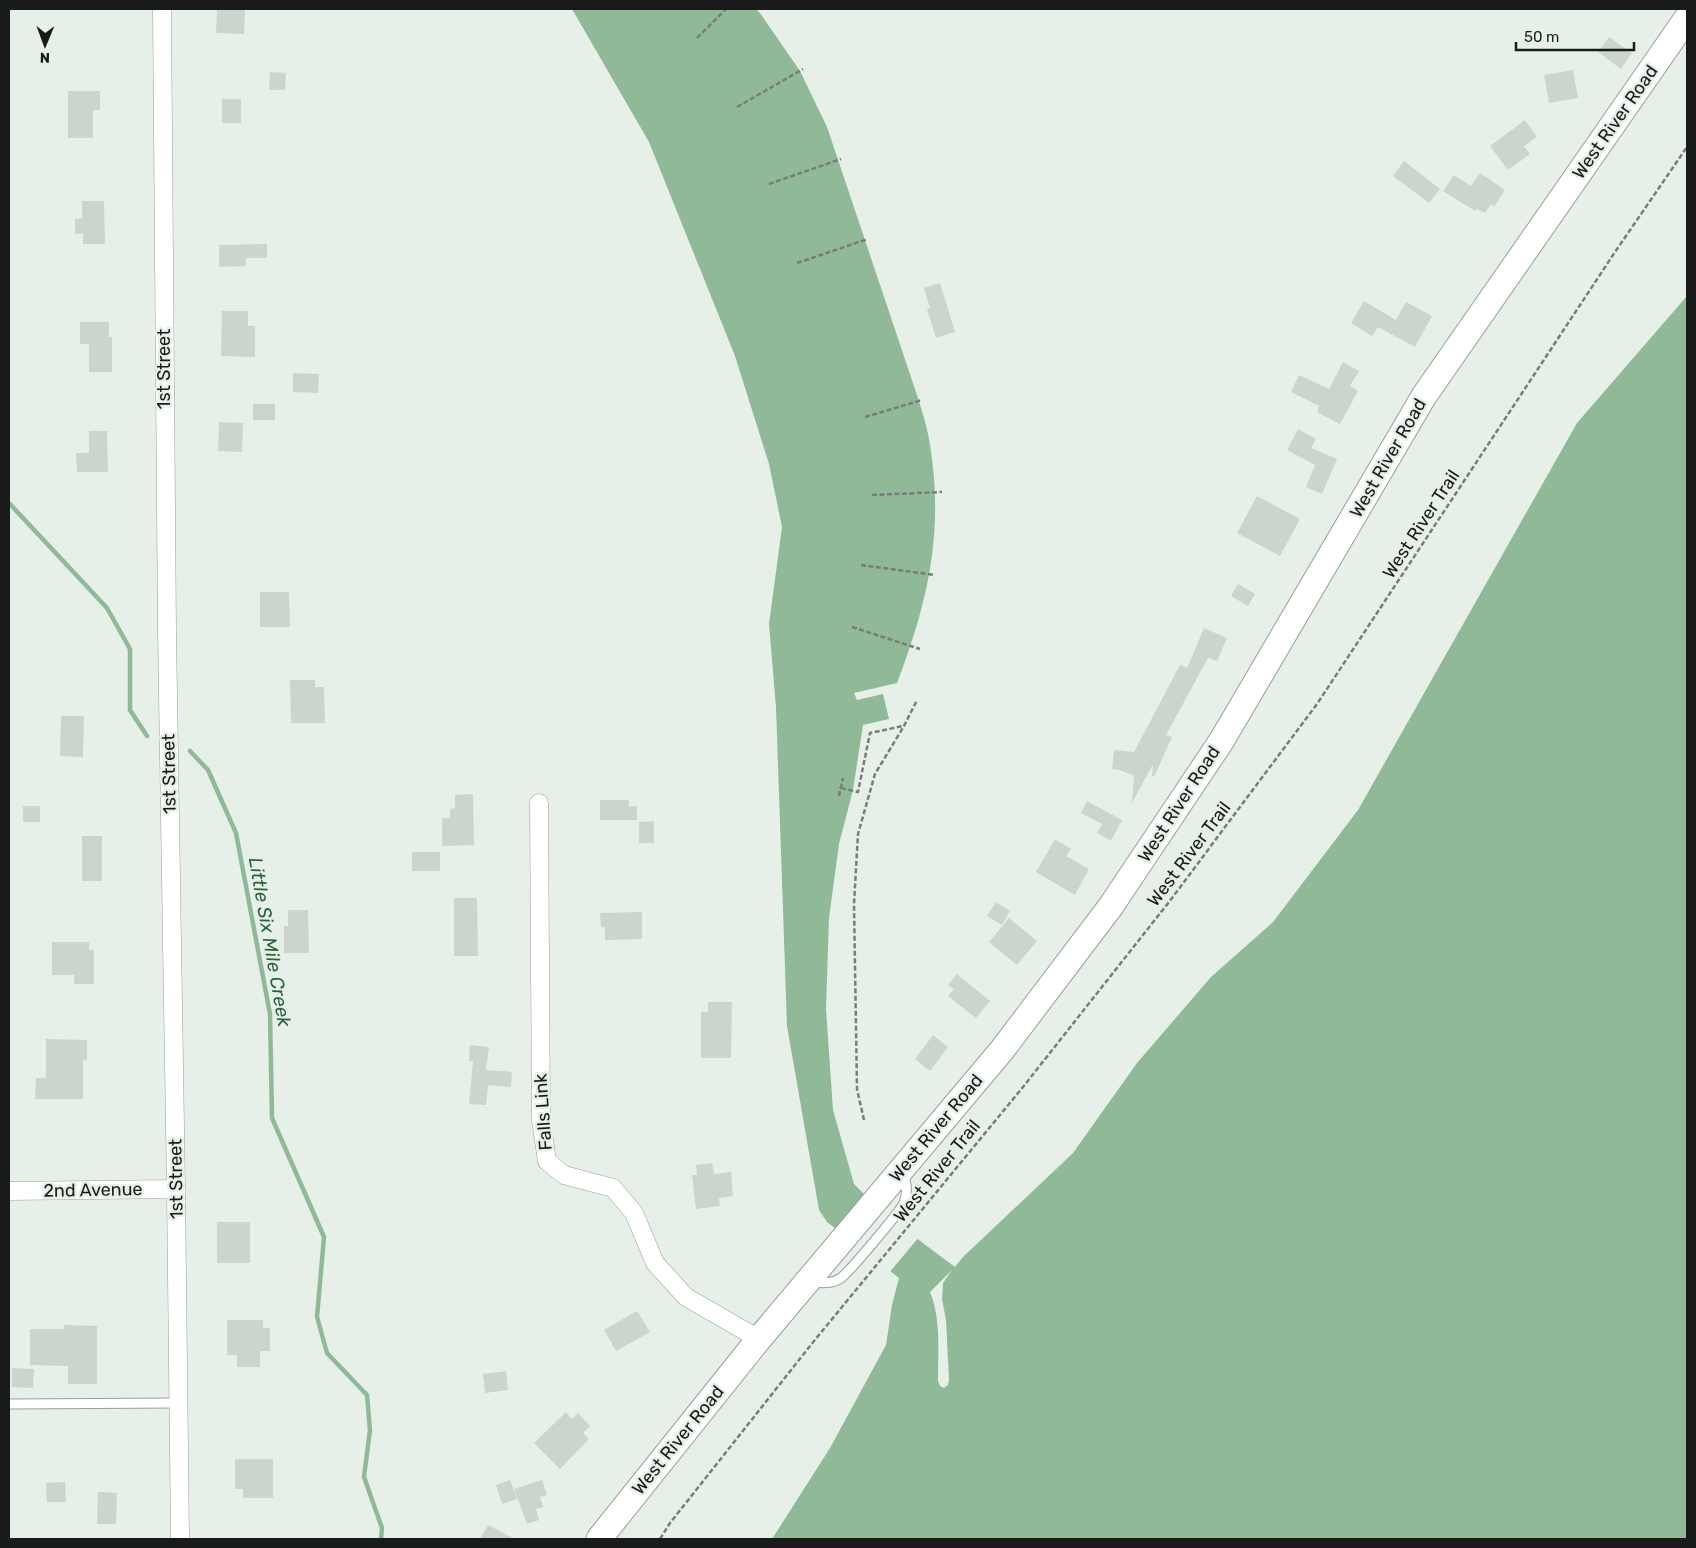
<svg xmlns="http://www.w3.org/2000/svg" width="1696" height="1548" viewBox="0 0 1696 1548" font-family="Rubik,sans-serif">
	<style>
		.water { fill: #8fb997; fill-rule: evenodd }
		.pier { fill: #e7f0e8 }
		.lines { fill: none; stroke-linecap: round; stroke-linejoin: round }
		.stream { stroke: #8fb997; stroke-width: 4.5 }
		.building { fill: #ccd5cd }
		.service-casing { stroke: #97a098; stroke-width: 11 }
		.minor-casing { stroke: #97a098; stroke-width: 19 }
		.secondary-casing { stroke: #97a098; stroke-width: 27 }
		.path { stroke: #787d79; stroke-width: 2.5; stroke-dasharray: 5 2.5; stroke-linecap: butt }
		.service { stroke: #fff; stroke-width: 9 }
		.minor { stroke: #fff; stroke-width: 18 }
		.secondary { stroke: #fff; stroke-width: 25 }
		.labels { text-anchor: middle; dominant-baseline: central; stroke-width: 5; stroke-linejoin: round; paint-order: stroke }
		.street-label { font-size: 18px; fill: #181b19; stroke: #e7f0e8 }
		.water-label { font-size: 19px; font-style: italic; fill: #286438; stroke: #e7f0e8 }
	</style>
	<rect width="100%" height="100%" fill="#e7f0e8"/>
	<path class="water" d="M572,9H756L760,13L800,71L827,127L919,401C923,415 928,430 930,445C944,532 928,602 897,683L854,693L857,700L883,694L889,719L863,725L853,790L839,844L829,918L826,1009L833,1110L854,1184L884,1214L955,1267L963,1257L1073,1153L1137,1063L1211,977L1273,922L1358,810L1577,423L1687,296V1539H772L830,1448L886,1345L892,1305L899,1278L827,1222L819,1210L787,1026L776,707L769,624L782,527L769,464L735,356L649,142ZM952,1270L943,1283L942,1299L946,1320L949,1380L948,1385L944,1388L940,1386L938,1381C938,1352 941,1318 930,1292Z"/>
	<path class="pier" d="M866,1193L885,1212L919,1237L889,1273L834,1231Z"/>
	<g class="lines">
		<path class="stream" d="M9,503L107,608L130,649V710L147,736
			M190,751L208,770L236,833L270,1014L272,1118L324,1237L317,1317L327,1353L367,1395L370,1430L364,1477L382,1528L381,1539"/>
	</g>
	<path class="building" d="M217,9H245L244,34L216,33Z
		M1609,37L1632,53L1621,69L1598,52Z
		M1573,70L1578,98L1549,103L1544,75Z
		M270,72L286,73L285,90H269Z
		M68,91H100V110H93V138H68Z
		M222,99H241V123H222Z
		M1525,120L1537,137L1524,146L1530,154L1508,170L1490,146Z
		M1404,161L1440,189L1429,203L1393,176Z
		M1480,173L1505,190L1494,207L1491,204L1485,213L1477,209L1475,211L1443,191L1454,175L1471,186Z
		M82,201H104L105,244H83V234H75V219L82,218Z
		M267,244V258H246V266L219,267V245Z
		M940,283L955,332L936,338L927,309L930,308L924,288Z
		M1364,301L1396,320L1406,302L1432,316L1415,347L1378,327L1372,336L1351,323Z
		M222,311H248V326H255V357L221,356Z
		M80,322H109V337H112V372H89V344H80Z
		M1343,362L1359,371L1350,386L1358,391L1340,424L1317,412L1319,406L1291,392L1299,375L1329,389Z
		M293,373L319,374L318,393L293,392Z
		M253,404H275V420H253Z
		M219,422L243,423L242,452L218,451Z
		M1298,429L1316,439L1311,448L1337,459L1322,494L1306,487L1315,465L1287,450Z
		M89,431H107L108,472H77L76,453H89Z
		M1257,496L1300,519L1280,556L1237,533Z
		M1238,584L1255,594L1248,606L1231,596Z
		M260,592H289L290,627H260Z
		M1204,628L1227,638L1217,661L1208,658L1166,735L1172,737L1154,777L1152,776L1153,764L1132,803L1134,776L1120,770L1112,769L1114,750L1134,752L1180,665L1187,668Z
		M290,680H315V687H324L325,723H291Z
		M61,716H84L83,757L60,756Z
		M473,794L474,845L442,846V818H450V809L455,808V795Z
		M600,800H629V806H637V820H600Z
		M1087,801L1122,820L1111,841L1097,833L1102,824L1081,813Z
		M23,806H40V822H23Z
		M654,821V843H639V822Z
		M82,836H102V881H82Z
		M1055,839L1071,849L1066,856L1089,869L1075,895L1036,872Z
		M412,852H440V871H412Z
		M454,898H477L478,956H454Z
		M996,902L1010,911L1002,925L987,916Z
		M288,910H308L309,953H284V926H288Z
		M642,912V939L605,940V927H601L600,913Z
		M1009,918L1037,941L1017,965L989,942Z
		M52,942H89V950H94V984H74V975H52Z
		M957,974L990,1001L976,1018L948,996L954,989L948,985Z
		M708,1002H732L731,1058H701V1012H708Z
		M933,1035L948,1047L930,1071L915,1059Z
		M46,1039L87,1040V1060H83V1099H35L36,1078H46Z
		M470,1045L489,1047L486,1070L512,1072L511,1087L488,1085L486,1105L469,1104L473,1061H469Z
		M712,1163L714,1174L731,1172L733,1196L719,1198L720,1206L696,1209L692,1175H697L696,1165Z
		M217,1222H250V1263H217Z
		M637,1311L650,1332L616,1351L604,1330Z
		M227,1320H263V1328H270V1351H260V1367H237V1355H227Z
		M64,1325L97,1326V1384H68V1366L30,1365V1329H64Z
		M12,1368L34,1369L33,1388L12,1387Z
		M506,1371L508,1390L485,1393L483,1374Z
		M566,1412L572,1419L578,1413L590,1426L583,1433L589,1439L560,1469L534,1443Z
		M235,1459H273V1498H243V1489H235Z
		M510,1480L517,1499L502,1504L496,1485Z
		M542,1480L547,1495L540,1497L543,1507L536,1509L539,1520L527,1524L514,1489Z
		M65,1482L66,1502H47L46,1483Z
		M98,1492L117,1493L116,1524H97Z
		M488,1525L515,1539H480Z"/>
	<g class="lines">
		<defs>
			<path id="service" d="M811,1282C822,1283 832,1284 841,1278C850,1271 899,1213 904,1203C908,1193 907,1184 903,1174
				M9,1404L179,1403"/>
			<path id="minor" d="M162,9L167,632L176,1189L180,1539
				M539,803L541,1120L547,1161L564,1175L613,1188L634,1213L655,1263L686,1297L759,1339
				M9,1191L176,1189"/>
			<path id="secondary" d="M599,1539L759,1339L1002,1050L1111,906L1222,740L1424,396L1687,18"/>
		</defs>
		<use href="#service" class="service-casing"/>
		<use href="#minor" class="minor-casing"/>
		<use href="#secondary" class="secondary-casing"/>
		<path class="path" d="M697,38L726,9
			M737,107L803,69
			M769,184L841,159
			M797,263L868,239
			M865,417L922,400
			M872,495L942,492
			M861,565L935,575
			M852,627L920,649
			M841,788L858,792L870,733L903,726
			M839,796L843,778
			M864,1120L857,1089L854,904L858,834L875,774L904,726L917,700
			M660,1539L670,1523L814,1341L1023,1087L1169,902L1317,704L1615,252L1687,147"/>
		<use href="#service" class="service"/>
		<use href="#minor" class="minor"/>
		<use href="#secondary" class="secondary"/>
	</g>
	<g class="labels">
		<g class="street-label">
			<text transform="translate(1615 122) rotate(-55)">West River Road</text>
			<text transform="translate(164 369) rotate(-90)">1st Street</text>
			<text transform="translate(1388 458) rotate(-60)">West River Road</text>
			<text transform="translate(1421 524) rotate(-57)">West River Trail</text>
			<text transform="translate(169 774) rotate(-91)">1st Street</text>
			<text transform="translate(1179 804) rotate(-57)">West River Road</text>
			<text transform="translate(1189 854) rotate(-53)">West River Trail</text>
			<text transform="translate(543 1112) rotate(-94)">Falls Link</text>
			<text transform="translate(936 1128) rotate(-50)">West River Road</text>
			<text transform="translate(937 1171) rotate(-51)">West River Trail</text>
			<text transform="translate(176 1179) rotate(-91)">1st Street</text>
			<text transform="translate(93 1190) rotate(-1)">2nd Avenue</text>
			<text transform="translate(678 1440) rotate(-51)">West River Road</text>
		</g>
		<g class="water-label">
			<text transform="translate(270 942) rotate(80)">Little Six Mile Creek</text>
		</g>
	</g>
	<rect width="1696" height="1548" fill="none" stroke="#181b19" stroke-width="20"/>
	<g transform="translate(45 45) rotate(181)" stroke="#e7f0e8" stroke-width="4" paint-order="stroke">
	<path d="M0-4L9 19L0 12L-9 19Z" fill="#181b19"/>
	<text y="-8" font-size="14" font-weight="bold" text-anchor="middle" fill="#181b19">N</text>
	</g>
	<path d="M1516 42v8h118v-8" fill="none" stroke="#181b19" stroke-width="2.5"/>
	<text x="1524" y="42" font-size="15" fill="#181b19" stroke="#e7f0e8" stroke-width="4" paint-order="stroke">50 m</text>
</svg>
